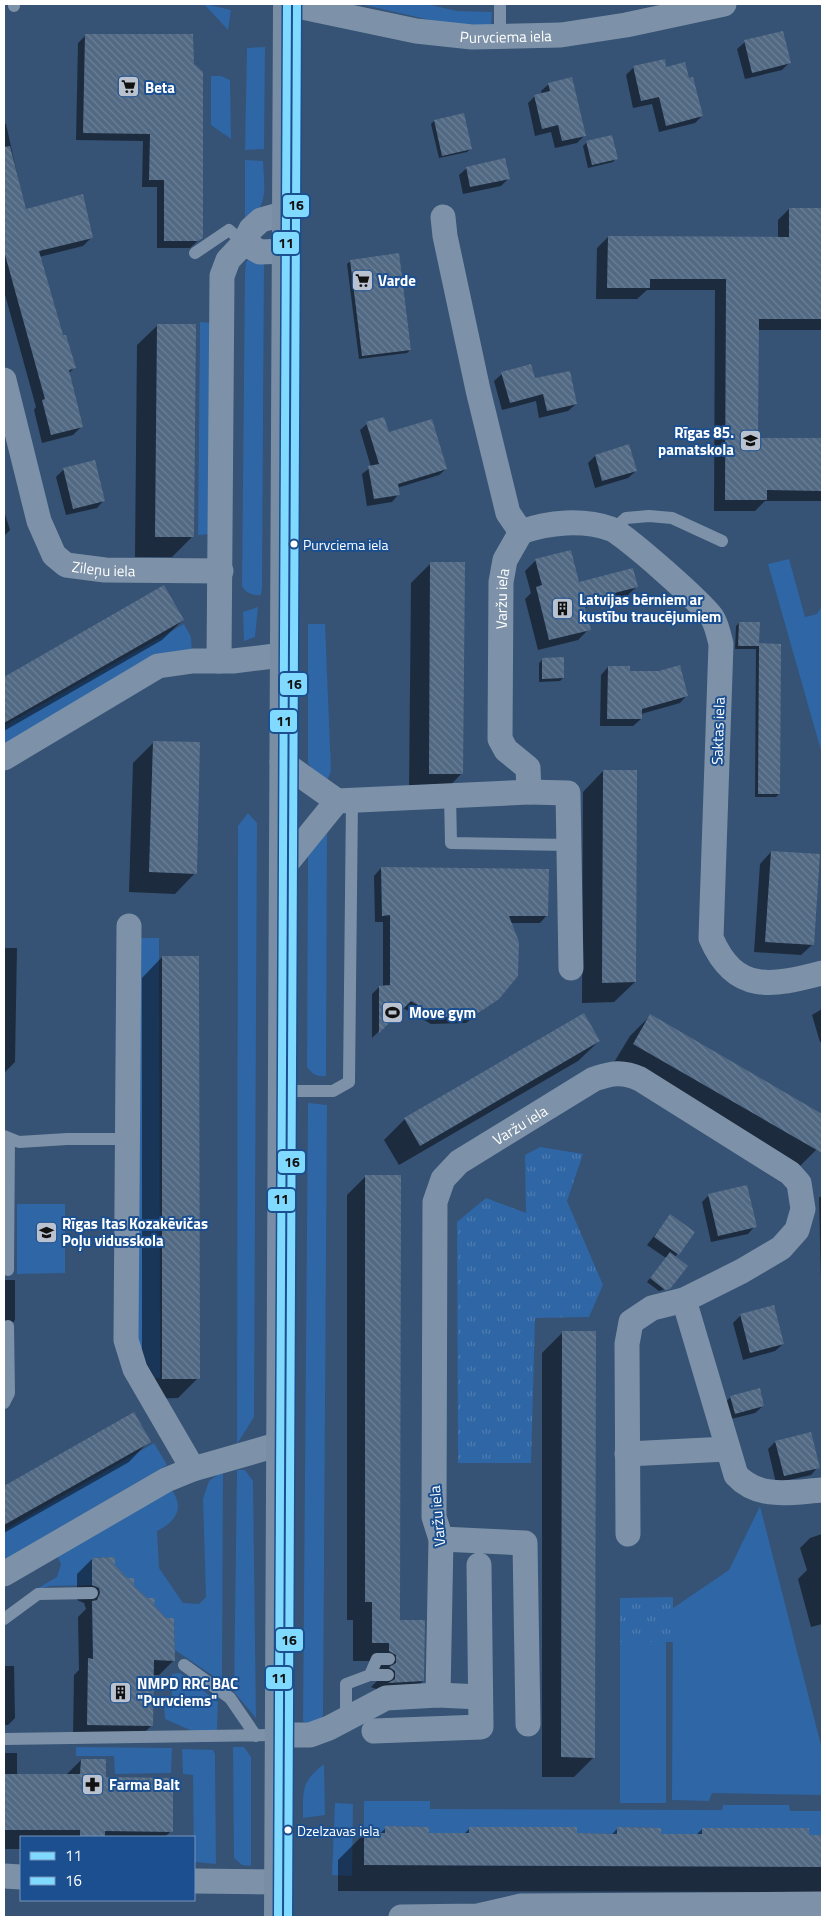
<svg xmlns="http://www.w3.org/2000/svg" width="826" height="1921" viewBox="0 0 826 1921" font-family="'Titillium Web',sans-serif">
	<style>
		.grass { fill: #2f66a5 }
		.park { fill: url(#park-tufts) }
		.shadow { fill: #0007 }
		.building { fill: url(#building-back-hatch) }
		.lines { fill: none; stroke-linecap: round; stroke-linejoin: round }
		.lane { stroke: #7d92a8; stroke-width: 12 }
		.street { stroke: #7d92a8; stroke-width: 25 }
		.secondary { stroke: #798da4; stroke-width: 28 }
		.bus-1-casing { stroke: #1b4f8f; stroke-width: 11 }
		.bus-2-casing { stroke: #1b4f8f; stroke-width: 11 }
		.bus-1 { stroke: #80d9ff; stroke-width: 8 }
		.bus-2 { stroke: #80d9ff; stroke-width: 8 }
		.bus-dot { fill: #fff; stroke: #1b4f8f; stroke-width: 2 }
		.labels { text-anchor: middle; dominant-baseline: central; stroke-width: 4; stroke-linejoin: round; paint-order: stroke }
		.bus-label { font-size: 14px; fill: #fff; stroke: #1b4f8f; text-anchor: start }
		.street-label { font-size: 15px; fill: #fff; stroke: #1b4f8f }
		.poi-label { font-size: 15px; font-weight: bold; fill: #fff; stroke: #1b4f8f; text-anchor: start }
		.line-badge { stroke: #1b4f8f; stroke-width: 2 }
		.pale-badge-label { font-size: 14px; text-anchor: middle; font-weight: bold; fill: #111 }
	</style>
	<defs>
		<pattern id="park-tufts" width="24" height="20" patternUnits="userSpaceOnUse" patternTransform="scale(1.25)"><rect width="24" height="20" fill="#2f66a5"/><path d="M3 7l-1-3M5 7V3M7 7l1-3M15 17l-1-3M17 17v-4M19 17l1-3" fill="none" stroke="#4e7db2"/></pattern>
		<pattern id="building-back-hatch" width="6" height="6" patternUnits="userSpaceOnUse" patternTransform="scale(1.25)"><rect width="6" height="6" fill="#526984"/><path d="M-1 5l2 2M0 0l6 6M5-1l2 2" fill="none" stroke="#6c8096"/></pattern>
	</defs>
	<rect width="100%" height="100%" fill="#365274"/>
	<path class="grass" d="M205,4L231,10L228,30L205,5Z
		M360,4H426L457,11L492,12L491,26L443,23Z
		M265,47L264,149L245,150L247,48Z
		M211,76H221L230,80L231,139L211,125Z
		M245,160L263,161C264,184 270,210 245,220Z
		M250,258L264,264L262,587L261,595C253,596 246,593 242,586L245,273L246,262Z
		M200,322L215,323L213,534L198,535Z
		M789,559L805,617L817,614L822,606V754L768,564Z
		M258,607L255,637L244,641L243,612Z
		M184,624L191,637L192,656L4,752V726Z
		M308,624H325L331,771L327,781L318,777L308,763Z
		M248,813L257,823L254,1417L237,1444L238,826Z
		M327,831L326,1076C317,1077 313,1075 307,1067L308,855Z
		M138,938H159L160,1378H155L138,1347Z
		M308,1103L327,1105L323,1715L318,1723L309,1725L303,1721Z
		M17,1204H65V1273L17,1274Z
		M154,1443L167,1465L4,1560V1530Z
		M237,1470H245L253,1481L256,1718L234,1692Z
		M223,1471L222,1682L175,1650L174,1618H166L154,1605V1598H147L134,1586V1578H127L115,1565V1557L92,1558V1585L50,1586L35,1590L57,1577L61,1564L57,1555L172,1490C185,1509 175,1522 157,1531L159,1568L183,1603L199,1604L206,1597L203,1499L209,1481Z
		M760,1506L822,1749V1795L712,1793L709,1801L672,1800L673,1608L729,1570Z
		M620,1642H666V1803H620Z
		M180,1673L218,1702L217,1729L214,1734L190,1730L165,1719L164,1702L172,1701V1674Z
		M76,1747L172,1748L171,1773L115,1774L114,1756H76Z
		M233,1747H244L251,1757V1866L242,1865L234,1858Z
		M182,1749L213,1750L215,1754L216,1864L194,1862L193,1775L183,1774Z
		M324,1764L325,1815L303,1818C303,1790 301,1782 324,1764Z
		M364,1801H430V1809L722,1810L723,1805H789L790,1811H822V1835H809V1828H702V1834H661V1828L618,1827L617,1834L577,1833L576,1827H470L469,1833H429L428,1827L385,1826V1833H364Z
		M335,1803L353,1804L352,1876L332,1875Z"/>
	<path class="park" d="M540,1147L583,1154L567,1201L603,1285L589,1317L535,1318L531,1463H458L457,1222L486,1198L526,1213L525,1155Z
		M673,1597V1642H620V1598Z"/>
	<path class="shadow" d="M85,36H192L202,237L190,248H157V187H142L143,141L76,140L78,43Z
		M745,42L790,62L782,70L745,79L737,49Z
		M634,67L665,68L702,116L695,123L659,132L652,104L633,108L626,75Z
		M549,84L585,135L577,143L555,148L551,132L535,136L528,103L535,96L542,94L541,91Z
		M434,121L471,148L467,152L439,158L431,124Z
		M4,124H6L25,210L92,237L83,246L39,257L62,337L74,368L68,374L81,427L73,435L42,443L34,410L36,407L4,291Z
		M587,142L616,158L613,162L588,168L583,146Z
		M467,168L508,179L501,186L463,194L459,175Z
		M789,209H822V330H757V439L822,440V501H765L755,511H714L715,290H647L637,299H596L597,248L608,237L778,238V220Z
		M351,261L410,350L407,353L359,359L347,264Z
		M158,325L193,536L172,557H135L137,345Z
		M502,374L534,380L576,404L568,411L539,418L536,401L502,410L494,381Z
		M367,424L388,434L446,469L439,475L397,488L398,495L392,502L367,506L362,474L371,467L360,430Z
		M595,456L636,471L628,478L595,488L588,463Z
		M64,469L104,500L97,508L66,515L56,477Z
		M4,511L10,530L4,536Z
		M536,560L578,584L636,587L626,597L584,608L589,629L578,640L538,650L525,599L531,593L525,571Z
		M431,563L462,773L442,794H409L411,583Z
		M164,587L183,620L162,640L4,731V679Z
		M739,623L758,644L780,645L779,794L776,797H755L756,649H735L736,626Z
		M542,660L563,678L560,681L539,682V663Z
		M608,667L629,672L687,695L680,703L641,714V719L633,726H600L601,675Z
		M153,743L195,873L175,894L129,892L133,763Z
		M603,771L635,982L614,1002L582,1003L583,792Z
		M771,852L813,944L801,955L754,952L760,864Z
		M381,868L547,915L540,923H510L498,998L466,1023L431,1024L403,1008L372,1038V994L379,987H383V922H375L374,876Z
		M4,948H17L15,1062L4,1073Z
		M162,957L198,1378L178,1398L142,1399V978Z
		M822,1009V1042H820L812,1015Z
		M584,1015L599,1041L578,1061L399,1165L384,1140L405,1119Z
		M650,1016L822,1116V1140L817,1149L796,1170L613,1064L630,1036Z
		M366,1176L399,1622L423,1681L404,1700L371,1687L377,1681L370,1661H353V1620H347V1195Z
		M709,1195L755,1226L748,1234L711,1242L702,1202Z
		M822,1195V1321L819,1198Z
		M670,1216L693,1233L675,1257L669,1288L659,1291L647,1282L666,1258L647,1245Z
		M4,1280H15V1320L8,1328L4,1326Z
		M741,1315L783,1344L775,1351L743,1360L733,1323Z
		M563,1332L594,1757L574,1777H542V1353Z
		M731,1397L763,1406L755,1413L727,1420L723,1404Z
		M133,1414L149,1441L129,1462L4,1533V1488Z
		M775,1442L818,1467L811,1475L776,1483L768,1449Z
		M822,1534V1624L811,1627L798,1579L807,1570L800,1548L810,1538Z
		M92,1559L114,1566L133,1586L174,1660L159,1675H153L152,1725L137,1740L73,1739L74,1675L79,1670L78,1617L86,1609L84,1603L77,1600V1574Z
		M4,1666H14L15,1718L8,1725H4Z
		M4,1753H17V1775H66L81,1760L171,1831L165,1837H21V1849H4Z
		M386,1828L427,1834H464L470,1828L611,1835L618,1828L660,1835H696L702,1829L822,1836V1892L338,1891V1860L364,1834H379Z"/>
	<path class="building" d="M783,31L791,63L752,73L744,40Z
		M85,34H193L194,64L203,72V238L198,241H164V180H149L150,134L83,133Z
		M665,59L666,67L685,62L689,78L693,77L703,116L666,126L659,97L641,101L633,66Z
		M572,77L586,136L562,141L558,125L542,129L534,95L550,91L548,83Z
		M464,113L472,149L442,156L434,120Z
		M612,135L618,159L592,165L586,141Z
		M10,146L26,209L83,194L93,238L39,251L63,335H66L76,368L69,370L83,427L51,435L42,400L45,399L4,251V147Z
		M505,158L510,179L470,187L466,167Z
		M789,208H822V319H759L758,438H822V491L767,490V500H725L726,279H650V288H607L608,236L789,237Z
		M399,253L411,350L362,356L350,260Z
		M157,324H196L194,537H155Z
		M531,364L535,378L570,371L577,404L547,411L543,394L510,403L501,372Z
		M384,417L389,432L432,419L447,469L398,484L400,495L374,499L368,466L379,464L366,422Z
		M629,444L637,471L602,481L595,455Z
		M95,460L105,501L73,509L63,468Z
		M571,550L579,582L633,568L638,587L583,601L591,630L549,640L536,587L542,585L535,559Z
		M430,562H465L463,774H429Z
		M164,585L184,620L4,723V677Z
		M739,622H760L759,643L781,644L780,794H758L759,646H738Z
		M564,657V678L542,679V658Z
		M680,665L688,696L642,709V719H607L608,666H630V671H659Z
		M153,741L200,742L197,874L149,872Z
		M603,770H637L636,982L602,983Z
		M771,851L820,854L814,945L765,942Z
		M381,867L549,869L548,916H509L519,942L518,976L499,999L474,1016L439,1017L411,1001L379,1033V986L390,985V915L382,916Z
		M162,956H199L200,1379H162Z
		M584,1013L600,1041L420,1146L404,1118Z
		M650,1014L822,1114V1153L633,1044Z
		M365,1175H401L400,1620H425L424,1681L388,1683L395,1679V1671L389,1667L396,1663V1655L389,1651V1643H372V1602H365Z
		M747,1185L757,1227L718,1236L708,1194Z
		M670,1214L695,1232L679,1255L654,1237Z
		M670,1252L688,1266L670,1289L665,1290L650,1278Z
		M774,1305L784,1344L750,1353L740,1314Z
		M562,1331H596L595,1758L561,1757Z
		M760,1388L764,1406L735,1414L730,1396Z
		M134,1412L151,1442L4,1525V1486Z
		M811,1432L820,1468L784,1476L775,1441Z
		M115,1557V1565L127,1578H134V1586L147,1598H155L154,1605L166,1618H174L175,1661L154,1660L153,1726L87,1725L88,1658L93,1659L92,1601L97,1600L100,1593L99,1588L92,1585V1558Z
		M81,1759H106V1777L173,1778V1832L105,1831V1837H80V1830H4V1774H80Z
		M385,1826L429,1827V1833H469V1827H577V1833L617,1834V1827L661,1828V1834H702V1828H809V1835H822V1867L364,1865V1833H385Z"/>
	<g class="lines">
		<path class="lane" d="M14,4V6
			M500,36V4
			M195,253L229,230L244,243
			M613,530L626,518L649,516L672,518L722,541
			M450,795L451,843L569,845
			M281,1091H333L349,1082L352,800
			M4,1136L19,1142L67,1139H127
			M8,1270L9,1138
			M4,1403L9,1393L8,1326
			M4,1619L38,1594L92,1593
			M184,1665L230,1698L256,1736
			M370,1675L377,1659H389
			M346,1720V1684L370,1675H388
			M4,1739L278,1735"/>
		<g class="street">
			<path id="s1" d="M288,4L416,31L472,37L561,35L626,25L724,4"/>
			<path d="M443,217L445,236L478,390L508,513L521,532"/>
			<path d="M244,243L260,252L286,251"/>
			<path id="s2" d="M4,380L39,521L54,555L66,565L105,570L221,571"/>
			<path d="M521,532C549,522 583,519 611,529C623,533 707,607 713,619C717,626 719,636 721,644L711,938C735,994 772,986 822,973"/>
			<path d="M219,661L222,276L228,260L244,243L251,229L261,220L286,213"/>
			<path d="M4,758L158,666L193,661H233L283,655"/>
			<path id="s3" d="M282,762L337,801L529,792L528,768L506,750L500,739L501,582L505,560L521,532"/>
			<path d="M529,792L568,793L571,968"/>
			<path d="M282,869L337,801"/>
			<path d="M129,926L126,1340L135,1369L193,1469"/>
			<path d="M684,1300L736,1475C759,1500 792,1492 822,1490"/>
			<path d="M627,1454L727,1449"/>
			<path d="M441,1539L525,1543L528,1724"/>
			<path d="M4,1574L166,1480L193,1469L280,1444"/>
			<path d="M438,1695L480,1697"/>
			<path d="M374,1731L481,1727L479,1565"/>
			<path id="s4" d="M278,1735H310L329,1728L386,1698L438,1695L441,1539L434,1517L435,1202L443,1179L459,1162L594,1079C612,1073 622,1071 640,1079L790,1173L799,1183L803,1209L797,1230L781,1248L742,1271L684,1300L652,1308L631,1322L627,1344L628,1534"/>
			<path d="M4,1876L21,1877"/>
			<path d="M194,1881L278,1882"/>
			<path d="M401,1917L478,1916L521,1906L822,1904"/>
		</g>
		<path class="secondary" d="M278,1917L287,4"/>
		<defs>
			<path id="bus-1" d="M278,1917L287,4"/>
			<path id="bus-2" d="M288,1917L297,4"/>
		</defs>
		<use href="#bus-1" class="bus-1-casing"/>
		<use href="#bus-2" class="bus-2-casing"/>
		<use href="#bus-1" class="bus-1"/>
		<use href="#bus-2" class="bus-2"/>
	</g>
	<defs>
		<symbol id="supermarket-square" viewBox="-11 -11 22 22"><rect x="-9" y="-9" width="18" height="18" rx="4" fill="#b9c2ce" stroke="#1b4f8f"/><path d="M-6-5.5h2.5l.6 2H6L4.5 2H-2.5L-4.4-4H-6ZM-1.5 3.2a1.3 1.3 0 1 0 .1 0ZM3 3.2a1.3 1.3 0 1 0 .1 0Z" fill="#111"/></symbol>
		<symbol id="school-square" viewBox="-11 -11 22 22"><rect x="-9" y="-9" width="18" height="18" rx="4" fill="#b9c2ce" stroke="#1b4f8f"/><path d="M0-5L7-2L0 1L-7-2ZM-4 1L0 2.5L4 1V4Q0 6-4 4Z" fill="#111"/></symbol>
		<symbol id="building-square" viewBox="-11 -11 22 22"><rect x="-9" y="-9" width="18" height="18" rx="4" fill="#b9c2ce" stroke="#1b4f8f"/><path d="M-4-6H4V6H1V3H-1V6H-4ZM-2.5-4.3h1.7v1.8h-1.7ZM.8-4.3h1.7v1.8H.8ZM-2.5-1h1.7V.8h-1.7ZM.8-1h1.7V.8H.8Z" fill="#111"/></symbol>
		<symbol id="stadium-square" viewBox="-11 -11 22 22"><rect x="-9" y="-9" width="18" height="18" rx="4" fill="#b9c2ce" stroke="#1b4f8f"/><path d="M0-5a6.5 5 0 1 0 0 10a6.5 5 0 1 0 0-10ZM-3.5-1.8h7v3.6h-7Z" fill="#111"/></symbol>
		<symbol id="pharmacy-square" viewBox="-11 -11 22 22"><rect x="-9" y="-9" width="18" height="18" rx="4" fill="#b9c2ce" stroke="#1b4f8f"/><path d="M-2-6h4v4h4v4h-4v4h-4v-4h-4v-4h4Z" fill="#111"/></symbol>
	</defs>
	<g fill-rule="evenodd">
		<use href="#supermarket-square" x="116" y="74" width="25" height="25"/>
		<use href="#supermarket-square" x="350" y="268" width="25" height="25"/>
		<use href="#school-square" x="738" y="428" width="25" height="25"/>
		<use href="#building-square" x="550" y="596" width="25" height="25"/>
		<use href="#stadium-square" x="380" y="1000" width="25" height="25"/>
		<use href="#school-square" x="34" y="1220" width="25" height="25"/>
		<use href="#building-square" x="108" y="1680" width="25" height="25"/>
		<use href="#pharmacy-square" x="80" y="1772" width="25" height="25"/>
	</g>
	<g class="bus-dot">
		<circle cx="294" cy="544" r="4.5"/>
		<circle cx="288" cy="1830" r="4.5"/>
	</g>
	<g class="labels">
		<g class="bus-label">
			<text x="303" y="544">Purvciema iela</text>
			<text x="297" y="1830">Dzelzavas iela</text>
		</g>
		<g class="street-label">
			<text stroke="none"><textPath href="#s1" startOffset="221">Purvciema iela</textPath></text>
			<text stroke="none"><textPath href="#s2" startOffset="236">Zileņu iela</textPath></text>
			<text stroke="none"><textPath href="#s3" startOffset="465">Varžu iela</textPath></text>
			<text transform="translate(718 731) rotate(-88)">Saktas iela</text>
			<text stroke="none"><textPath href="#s4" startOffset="782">Varžu iela</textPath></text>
			<text transform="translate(437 1516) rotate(-95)">Varžu iela</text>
		</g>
		<g class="poi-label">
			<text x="145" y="87">Beta</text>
			<text x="378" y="280">Varde</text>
			<text x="734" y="432" text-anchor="end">Rīgas 85.<tspan x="734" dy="17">pamatskola</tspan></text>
			<text x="579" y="599">Latvijas bērniem ar<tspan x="579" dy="17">kustību traucējumiem</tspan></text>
			<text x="409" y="1012">Move gym</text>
			<text x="62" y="1223">Rīgas Itas Kozakēvičas<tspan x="62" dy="17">Poļu vidusskola</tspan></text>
			<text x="137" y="1683">NMPD RRC BAC<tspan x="137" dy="17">"Purvciems"</tspan></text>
			<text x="109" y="1784">Farma Balt</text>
		</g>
	</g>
	<g class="line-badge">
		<rect x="282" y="194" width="28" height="24" rx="5" fill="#80d9ff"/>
		<rect x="272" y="231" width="28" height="24" rx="5" fill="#80d9ff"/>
		<rect x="279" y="672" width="29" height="24" rx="5" fill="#80d9ff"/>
		<rect x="269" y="709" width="29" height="24" rx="5" fill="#80d9ff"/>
		<rect x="277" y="1150" width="29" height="24" rx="5" fill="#80d9ff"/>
		<rect x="267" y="1188" width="29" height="24" rx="5" fill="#80d9ff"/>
		<rect x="275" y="1628" width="29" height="24" rx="5" fill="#80d9ff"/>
		<rect x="265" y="1666" width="28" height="24" rx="5" fill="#80d9ff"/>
	</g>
	<g class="pale-badge-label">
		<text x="296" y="210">16</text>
		<text x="286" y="248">11</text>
		<text x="294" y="689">16</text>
		<text x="284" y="726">11</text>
		<text x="292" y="1167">16</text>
		<text x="281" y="1204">11</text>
		<text x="289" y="1645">16</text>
		<text x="279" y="1683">11</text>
	</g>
	<rect width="826" height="1921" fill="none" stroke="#ffffff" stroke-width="10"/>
	<rect x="20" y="1836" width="175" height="65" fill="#1b4f8f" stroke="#7695bc"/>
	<rect x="30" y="1852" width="25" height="8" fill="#80d9ff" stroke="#7695bc"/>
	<text x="65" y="1861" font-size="15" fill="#ffffff">11</text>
	<rect x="30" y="1877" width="25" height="8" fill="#80d9ff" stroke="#7695bc"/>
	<text x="65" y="1886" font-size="15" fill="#ffffff">16</text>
</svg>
